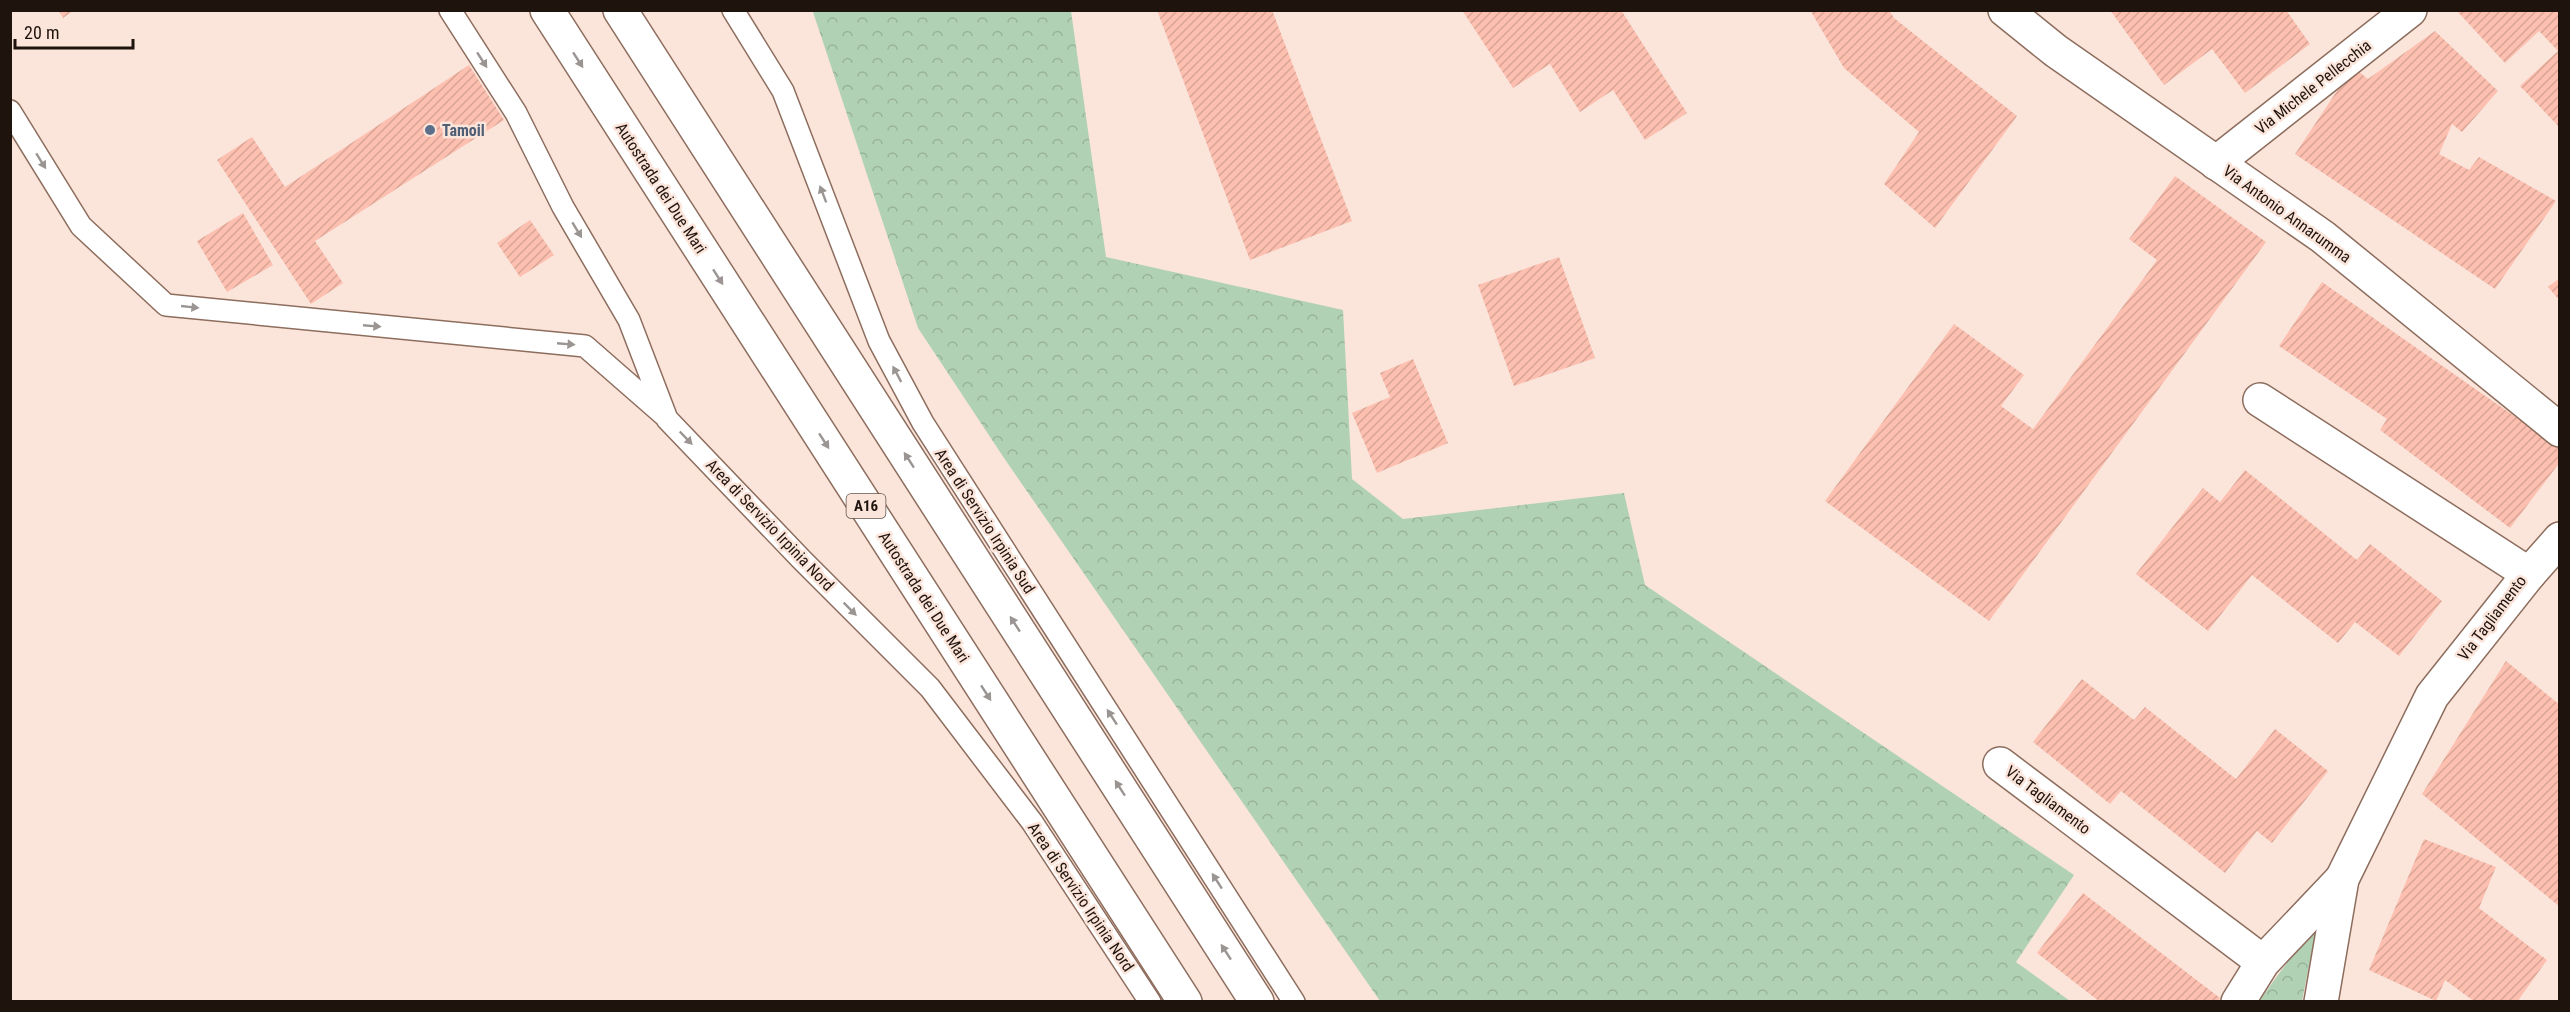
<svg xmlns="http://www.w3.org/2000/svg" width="2570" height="1012" viewBox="0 0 2570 1012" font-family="'Roboto Condensed',sans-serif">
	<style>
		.forest { fill: url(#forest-crowns) }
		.building { fill: url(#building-hatch) }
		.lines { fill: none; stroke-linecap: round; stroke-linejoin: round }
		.lane-casing { stroke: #8d6d5d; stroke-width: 24 }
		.street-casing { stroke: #8d6d5d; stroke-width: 36 }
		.secondary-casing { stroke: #8d6d5d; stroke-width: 36 }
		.highway-casing { stroke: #8d6d5d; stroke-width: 36 }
		.lane { stroke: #fff; stroke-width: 21 }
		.street { stroke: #fff; stroke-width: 33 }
		.secondary { stroke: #fff; stroke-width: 33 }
		.highway { stroke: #fff; stroke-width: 33 }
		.oneway { fill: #9a9592 }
		.service-dot { fill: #5c6f8a; stroke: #fbe5db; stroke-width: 2 }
		.labels { text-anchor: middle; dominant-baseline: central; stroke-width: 5; stroke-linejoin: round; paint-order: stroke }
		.shield { fill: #fbe5db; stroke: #61524b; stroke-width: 1.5 }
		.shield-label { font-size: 15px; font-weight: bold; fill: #1f130d }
		.street-label { font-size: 16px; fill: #1f130d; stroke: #fbe5db }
		.service-label { font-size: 16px; font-weight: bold; fill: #4e5e75; stroke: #fbe5db; text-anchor: start }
	</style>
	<defs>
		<pattern id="forest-crowns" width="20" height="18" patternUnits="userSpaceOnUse" patternTransform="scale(1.5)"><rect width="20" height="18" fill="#b1d1b5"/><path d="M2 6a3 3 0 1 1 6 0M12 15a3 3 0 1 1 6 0" fill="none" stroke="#98b39a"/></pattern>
		<pattern id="building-hatch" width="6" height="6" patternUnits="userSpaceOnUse" patternTransform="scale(1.5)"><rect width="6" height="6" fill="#fdc0b0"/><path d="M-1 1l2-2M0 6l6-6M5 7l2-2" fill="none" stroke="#d8a496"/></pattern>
	</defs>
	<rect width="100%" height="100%" fill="#fbe5db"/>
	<path class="forest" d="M816,11H1071L1106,257L1343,310L1352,479L1403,519L1624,493L1645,585L2074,875L2016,962L2070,1001H1380L1006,461L918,328L813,12Z
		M2318,920L2302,1001H2259Z"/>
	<path class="building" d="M58,10H74L63,18Z
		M1157,10H1272L1352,221L1250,260Z
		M1462,10H1621L1687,113L1645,140L1613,90L1580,112L1550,64L1513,88Z
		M1810,10H1889L1894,18L2017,116L1935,228L1884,184L1919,132L1844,68Z
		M2110,10H2286L2310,44L2245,93L2212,49L2164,85Z
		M2456,10H2560V128L2520,86L2558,51L2539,31L2505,63Z
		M2435,31L2498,91L2462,132L2452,124L2439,154L2469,170L2479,157L2556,201L2495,289L2295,154L2353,67L2368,79Z
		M469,65L504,120L315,241L343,283L311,304L217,160L252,137L285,187Z
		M2175,176L2266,242L1989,621L1825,501L1954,324L2024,375L2001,406L2033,429L2157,260L2129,239Z
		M243,213L273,265L227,292L197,241Z
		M530,220L554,255L520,277L497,243Z
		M1559,257L1595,358L1514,386L1478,285Z
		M2560,278V301L2548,287Z
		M2322,282L2560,448V462L2510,528L2380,430L2387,419L2279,346Z
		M1413,359L1448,443L1377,473L1352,413L1390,397L1380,373Z
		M2245,470L2357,560L2370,544L2442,601L2399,656L2355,622L2338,643L2252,575L2208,631L2136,574L2203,488L2220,502Z
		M2506,661L2560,705V907L2422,794Z
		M2082,679L2134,720L2145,707L2236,779L2275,729L2328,771L2272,843L2257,831L2225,873L2121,791L2110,804L2033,742Z
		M2424,839L2496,867L2479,908L2547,960L2517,1002H2475L2445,980L2436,1001L2369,970Z
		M2083,893L2220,998L2218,1002H2100L2037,953Z"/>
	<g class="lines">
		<defs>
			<path id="lane" d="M450,10L516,113L563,207L629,320L667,419L802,560L930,688L1032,822L1150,1002
				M733,10L783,91L879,341L923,423L1294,1002
				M10,111L81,226L166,305L585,346L664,415"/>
			<path id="street" d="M2216,163L2410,10
				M2260,400L2529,574
				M2000,764L2263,962
				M2238,1002L2263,962L2342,879"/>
			<path id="secondary" d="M2005,10L2056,51L2323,237L2560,430
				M2321,1002L2342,879L2432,696L2529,574L2560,539"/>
			<path id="highway" d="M547,10L1185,1002
				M620,10L1257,1002"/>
		</defs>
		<use href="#lane" class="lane-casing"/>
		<use href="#street" class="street-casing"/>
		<use href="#secondary" class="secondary-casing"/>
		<use href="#highway" class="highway-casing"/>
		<use href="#lane" class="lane"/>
		<use href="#street" class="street"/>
		<use href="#secondary" class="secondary"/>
		<use href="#highway" class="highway"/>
	</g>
	<defs><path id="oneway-solid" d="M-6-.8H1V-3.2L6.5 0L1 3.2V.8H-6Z" transform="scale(1.5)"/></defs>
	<g class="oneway">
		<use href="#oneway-solid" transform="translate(482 60) rotate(57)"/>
		<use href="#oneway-solid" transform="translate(578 60) rotate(57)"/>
		<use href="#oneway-solid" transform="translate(41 161) rotate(58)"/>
		<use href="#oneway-solid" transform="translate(823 194) rotate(-111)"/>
		<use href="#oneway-solid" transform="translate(577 230) rotate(59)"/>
		<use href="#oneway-solid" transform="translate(718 277) rotate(57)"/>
		<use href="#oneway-solid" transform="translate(190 307) rotate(6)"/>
		<use href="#oneway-solid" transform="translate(372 326) rotate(5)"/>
		<use href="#oneway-solid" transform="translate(566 344) rotate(5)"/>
		<use href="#oneway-solid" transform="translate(897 374) rotate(-118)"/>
		<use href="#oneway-solid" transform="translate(686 438) rotate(46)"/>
		<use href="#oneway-solid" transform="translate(824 441) rotate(57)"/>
		<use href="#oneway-solid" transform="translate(909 460) rotate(-123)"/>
		<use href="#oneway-solid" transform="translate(850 609) rotate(45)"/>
		<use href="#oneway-solid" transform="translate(1015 624) rotate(-123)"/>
		<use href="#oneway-solid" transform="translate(986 693) rotate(57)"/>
		<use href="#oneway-solid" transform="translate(1112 717) rotate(-123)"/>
		<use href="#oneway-solid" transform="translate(1120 788) rotate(-123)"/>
		<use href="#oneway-solid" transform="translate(1217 881) rotate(-123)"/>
		<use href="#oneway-solid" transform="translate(1226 952) rotate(-123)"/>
	</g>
	<circle class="service-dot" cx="430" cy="130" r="6"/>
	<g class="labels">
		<rect class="shield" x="846.5" y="494" width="39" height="24" rx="4.5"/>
		<g class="shield-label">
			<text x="866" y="506">A16</text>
		</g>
		<g class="street-label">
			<text transform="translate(2313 87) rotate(-38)">Via Michele Pellecchia</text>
			<text transform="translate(661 188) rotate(57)">Autostrada dei Due Mari</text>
			<text transform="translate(2287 214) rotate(36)">Via Antonio Annarumma</text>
			<text transform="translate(985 521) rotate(57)">Area di Servizio Irpinia Sud</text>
			<text transform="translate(770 525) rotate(46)">Area di Servizio Irpinia Nord</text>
			<text transform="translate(924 597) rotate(57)">Autostrada dei Due Mari</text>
			<text transform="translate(2492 618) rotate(-53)">Via Tagliamento</text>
			<text transform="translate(2048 800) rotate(37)">Via Tagliamento</text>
			<text transform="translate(1081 897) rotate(56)">Area di Servizio Irpinia Nord</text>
		</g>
		<g class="service-label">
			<text x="442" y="130">Tamoil</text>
		</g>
	</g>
	<rect width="2570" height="1012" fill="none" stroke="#1f130d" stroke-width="24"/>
	<path d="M15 39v9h118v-9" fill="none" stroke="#1f130d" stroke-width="3"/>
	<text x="24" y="39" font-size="18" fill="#1f130d" stroke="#fbe5db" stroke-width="4.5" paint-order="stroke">20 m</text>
</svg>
